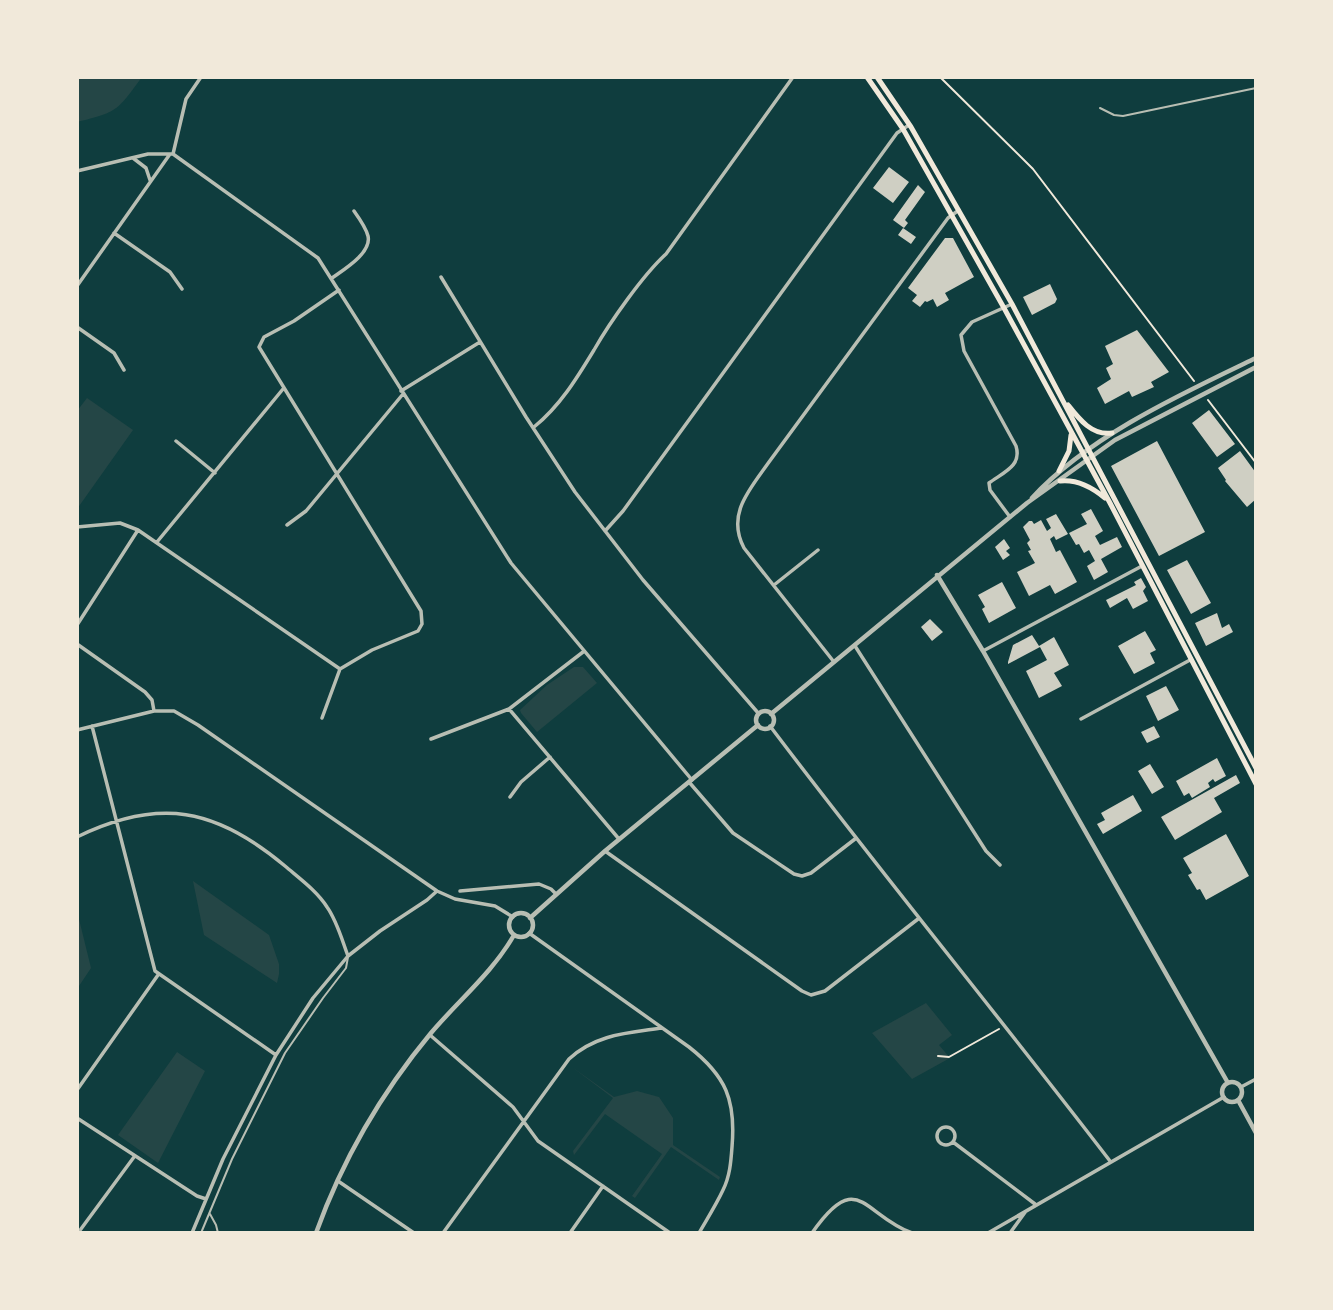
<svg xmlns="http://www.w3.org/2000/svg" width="1333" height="1310" viewBox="0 0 1333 1310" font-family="Literata,serif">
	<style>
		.green { fill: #244646 }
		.building { fill: #cfcfc3 }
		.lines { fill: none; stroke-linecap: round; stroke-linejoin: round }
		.path { stroke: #f1e9da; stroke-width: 2 }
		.service { stroke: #b8beb3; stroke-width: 2 }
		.minor { stroke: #b8beb3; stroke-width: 3.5 }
		.tertiary { stroke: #b8beb3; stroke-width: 4.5 }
		.secondary { stroke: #f1e9da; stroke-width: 5 }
	</style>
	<rect width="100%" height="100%" fill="#0f3d3e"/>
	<path class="green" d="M77,77H142C117,111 118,112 77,122Z
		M87,398L133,430L77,509V411Z
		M574,667H583L597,683L537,732L521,713L520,710L547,685Z
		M193,881L269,935L279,964V974L277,983L204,935Z
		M78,915L91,968L77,989V916Z
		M926,1003L952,1035L939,1045L950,1058L912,1079L872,1033Z
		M177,1052L205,1071L158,1163L118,1135Z
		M572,1067L614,1097L637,1091L659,1097L673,1118V1145L720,1177L719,1180L671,1147L635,1198L632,1196L662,1154L605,1114L574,1155L573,1151L613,1098Z"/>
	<path class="building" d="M889,167L909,182L893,203L873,188Z
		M918,185L925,192L905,220L908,223L904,228L893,220Z
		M903,228L916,237L911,244L898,235Z
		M945,238H953L974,277L945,293L949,300L937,307L933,299L927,302L925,301L920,307L912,301L917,295L908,288Z
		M1050,284L1057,299L1055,303L1032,315L1023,297Z
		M1137,330L1169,372L1151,382L1154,387L1132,397L1129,391L1105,404L1097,388L1111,379L1106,368L1113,364L1105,346Z
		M1209,410L1235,444L1217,457L1192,423Z
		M1157,441L1205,532L1159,556L1111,466Z
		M1240,451L1256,473V499L1247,507L1225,481L1226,480L1218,468Z
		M1091,509L1103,531L1095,536L1100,545L1117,537L1122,547L1101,559L1108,572L1094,580L1087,566L1095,561L1089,550L1084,553L1079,544L1076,545L1069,533L1087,524L1081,514Z
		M1056,514L1068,534L1056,540L1054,536L1050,539L1056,552L1060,550L1077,582L1055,594L1050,585L1029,596L1017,572L1035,563L1028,551L1031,550L1027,543L1030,540L1023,527L1029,521H1032L1034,524L1041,520L1047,531L1051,528L1046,519Z
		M1004,539L1010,548L1006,551L1010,555L1003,560L995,547Z
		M1187,560L1211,603L1191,614L1167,570Z
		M1141,578L1146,587L1143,591L1148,601L1133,609L1127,598L1110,608L1106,600L1136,585L1134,582Z
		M1002,582L1016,608L989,623L982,609L985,607L978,595Z
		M1217,613L1222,628L1229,624L1233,632L1206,646L1195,623Z
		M930,619L943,632L932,641L921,627Z
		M1145,631L1156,650L1150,653L1155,663L1134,674L1118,646Z
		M1032,635L1039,646L1054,637L1069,665L1054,673L1062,686L1039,698L1026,671L1047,660L1040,647L1008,664V662L1013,645Z
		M1166,686L1179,710L1158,721L1146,696Z
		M1154,726L1160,737L1147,743L1141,732Z
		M1217,758L1226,776L1215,782L1213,779L1208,783L1210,787L1192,798L1189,793L1184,796L1176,781Z
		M1150,764L1164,787L1152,794L1138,771Z
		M1236,775L1240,783L1214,798L1222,812L1175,840L1161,817Z
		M1133,795L1142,811L1103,834L1097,824L1105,820L1101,813Z
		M1226,834L1249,876L1206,900L1200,889L1197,890L1188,875L1192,873L1183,858Z"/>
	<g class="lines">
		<path class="path" d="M940,77L1033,169L1194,381
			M1208,400L1256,463
			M938,1056L949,1057L999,1029"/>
		<path class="service" d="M1100,108L1114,115L1123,116L1256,88
			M210,1214L216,1225L218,1233
			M201,1233L232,1159L285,1053L323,998L346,968L348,957"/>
		<path class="minor" d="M173,154L186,99L201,77
			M133,158L146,168L150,180
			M77,171L148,154H173L318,258L511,563L692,780
			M114,233L170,272L182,289
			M441,277L526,417L575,492L643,580L759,714
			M332,278C343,270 372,253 368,236C366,228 359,218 354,211
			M77,286L170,154
			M77,327L114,353L124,370
			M401,391L480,342
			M534,427C560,406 577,378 594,350C610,322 643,275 666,254L793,77
			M176,441L215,473
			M1010,517L990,490L989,483C1004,472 1022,466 1016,446L964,351L961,335L972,322L1012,304
			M287,525L306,511L403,394
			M77,527L120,523L138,530L340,669L372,650L418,631L422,624L421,611L259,347L264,337L294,321L339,290
			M605,531L623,511L889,144L897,133L909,125
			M157,542L283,389
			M774,585L818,550
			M77,625L138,530
			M77,644L145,692L152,700L154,711H174L198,725L437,891L455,899L495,906L513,917
			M855,646L986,851L1000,865
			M983,651L1142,566
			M834,662L744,548C726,514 750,489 769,462L948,218L959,210
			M509,709L619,839
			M322,718L340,669
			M1081,719L1190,660
			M92,726L155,971L276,1055
			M770,726C881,873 998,1015 1110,1161
			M77,730L154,711
			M431,739L509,709L583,652
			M689,782L733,833L794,874L802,876L811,873L855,839
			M510,797L521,782L550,757
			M77,837C159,797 216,808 285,866C299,878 317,891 327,907C337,921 342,940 348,956
			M605,851L802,991L811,995L825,991L918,919
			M460,891L539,884L551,889L556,894
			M529,933L689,1047C726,1076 736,1100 732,1147C731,1161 730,1176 723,1190C716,1205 707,1219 699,1233
			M430,1035L513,1107L538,1141L670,1233
			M1241,1087L1256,1079
			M77,1090L158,975
			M77,1118L197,1196L206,1199
			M937 1136a9 9 0 1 1 18 0a9 9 0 1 1-18 0Z
			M953,1142L1035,1204
			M338,1181L414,1233
			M78,1233L134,1157
			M192,1233L223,1159L276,1055L313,998L348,956L380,931L427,900L437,891
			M443,1233L569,1059C596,1034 628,1033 662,1028
			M570,1233L603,1186
			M812,1233C858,1167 863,1215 912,1233
			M988,1233L1224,1097
			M1010,1233L1026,1211"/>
		<path class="tertiary" d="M1032,498C1089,436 1181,394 1256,358
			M937,575L983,651L1228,1083
			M756 720a9 9 0 1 1 18 0a9 9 0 1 1-18 0Z
			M771,714L1027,503L1115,440L1256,367
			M509 925a12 12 0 1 1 24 0a12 12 0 1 1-24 0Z
			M530,918L605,851L758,725
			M1222 1092a10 10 0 1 1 20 0a10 10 0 1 1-20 0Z
			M1238,1100L1256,1133
			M316,1233C342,1161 382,1092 431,1033C458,1001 493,972 514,935"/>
		<path class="secondary" d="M867,77L903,129L1004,308L1110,503L1256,784
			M877,77L911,127L1012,304L1256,768
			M1068,405C1079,419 1092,436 1112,433
			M1059,471L1069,451L1071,435
			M1060,481C1077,479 1093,488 1105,498"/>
	</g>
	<rect width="1333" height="1310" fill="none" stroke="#f1e9da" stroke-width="158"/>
</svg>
